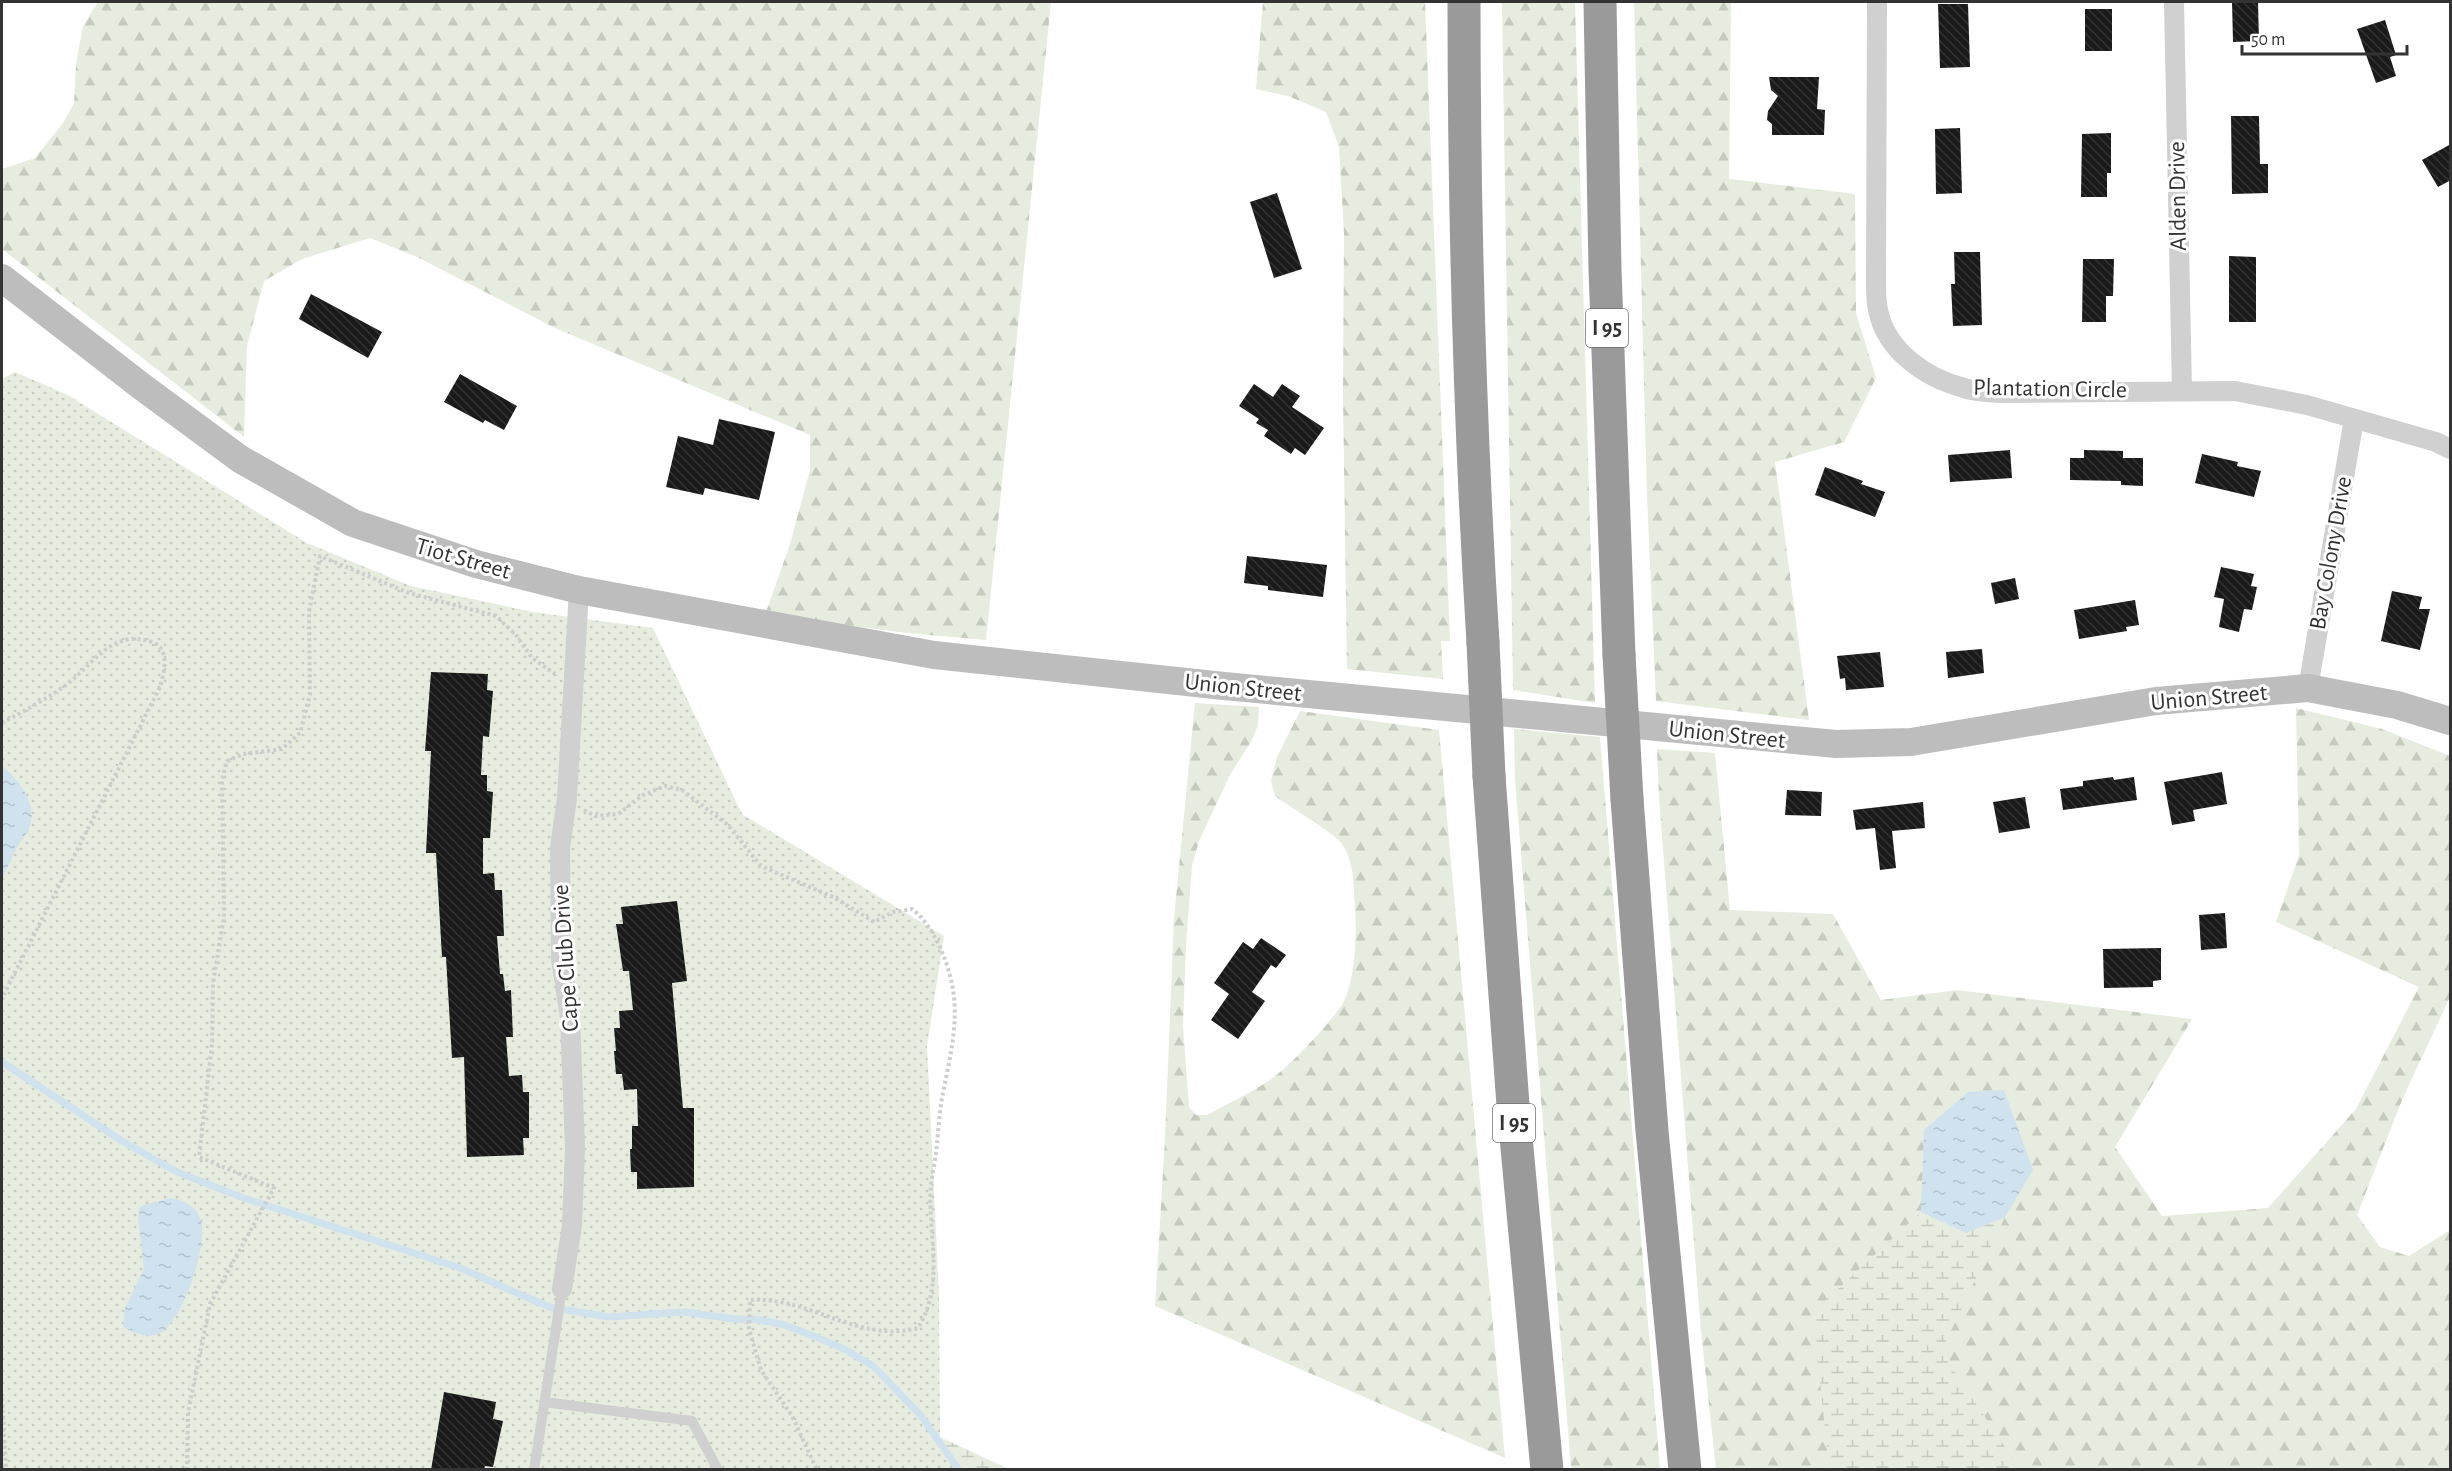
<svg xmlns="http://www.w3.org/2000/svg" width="2452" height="1471" viewBox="0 0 2452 1471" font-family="'Alegreya Sans',sans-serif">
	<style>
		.grass { fill: url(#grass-dots) }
		.forest { fill: url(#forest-firs) }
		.wetland { fill: url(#wetland-marsh) }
		.water { fill: url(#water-ripples) }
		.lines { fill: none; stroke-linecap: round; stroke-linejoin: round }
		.stream { stroke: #cfe2ee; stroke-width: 7 }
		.building { fill: url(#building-back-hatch) }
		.path { stroke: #cdcdcd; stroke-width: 4; stroke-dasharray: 3 3; stroke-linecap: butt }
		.lane { stroke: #d0d0d0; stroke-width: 10 }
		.street { stroke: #d0d0d0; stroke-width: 20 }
		.secondary { stroke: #bdbdbd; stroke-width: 28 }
		.highway { stroke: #9a9a9a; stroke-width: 33 }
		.highway-bridge { stroke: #9a9a9a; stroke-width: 33 }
		.labels { text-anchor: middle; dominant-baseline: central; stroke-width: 6; stroke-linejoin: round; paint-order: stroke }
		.shield { fill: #fff; stroke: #707070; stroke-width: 1.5 }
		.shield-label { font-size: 22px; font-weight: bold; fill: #333 }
		.street-label { font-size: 24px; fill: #333; stroke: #fff }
	</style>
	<defs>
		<pattern id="grass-dots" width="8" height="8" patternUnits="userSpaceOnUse" patternTransform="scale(1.5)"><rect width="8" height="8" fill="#e6ecdf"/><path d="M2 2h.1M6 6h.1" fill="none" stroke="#c6cbc0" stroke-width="1.8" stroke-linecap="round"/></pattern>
		<pattern id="forest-firs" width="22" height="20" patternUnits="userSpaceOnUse" patternTransform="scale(1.5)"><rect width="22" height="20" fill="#e6ecdf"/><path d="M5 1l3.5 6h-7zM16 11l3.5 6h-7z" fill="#c6cbc0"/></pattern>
		<pattern id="wetland-marsh" width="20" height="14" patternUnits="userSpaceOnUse" patternTransform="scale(1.5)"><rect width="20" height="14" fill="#e6ecdf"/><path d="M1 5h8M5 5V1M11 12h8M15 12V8" fill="none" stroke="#c6cbc0"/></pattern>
		<pattern id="water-ripples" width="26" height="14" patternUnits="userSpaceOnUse" patternTransform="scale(1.5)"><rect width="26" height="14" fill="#cfe2ee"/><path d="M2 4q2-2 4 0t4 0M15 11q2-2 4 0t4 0" fill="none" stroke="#b2c2cd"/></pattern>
		<pattern id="building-back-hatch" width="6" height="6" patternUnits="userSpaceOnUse" patternTransform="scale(1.5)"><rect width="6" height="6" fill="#1a1a1a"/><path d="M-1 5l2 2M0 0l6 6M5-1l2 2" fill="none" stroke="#333"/></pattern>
	</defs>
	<rect width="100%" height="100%" fill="#fff"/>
	<path class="grass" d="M15,372L66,394L307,543L411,586L533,612L653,628L742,814L944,936L927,1046L939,1294L940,1437L959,1469H2V379Z"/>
	<path class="forest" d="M98,2H1051L986,640L907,633L765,615L790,544L810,470V435L555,328L417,257L370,238L302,259L264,281L247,346L244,437L2,249V169L35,158L63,123L74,103L76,64L83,26Z
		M1263,2H1425L1450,641H1441L1443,679L1347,669L1343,394L1344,233L1339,147L1326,112L1288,96L1256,89Z
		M1502,2H1575L1595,703L1513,690Z
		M1634,2H1731L1729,179L1855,194L1856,313L1876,378L1844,442L1775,462L1809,720L1656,701L1647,496Z
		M1195,703L1259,707L1258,725L1252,740L1230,775L1199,841L1192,866L1186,944L1183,1026L1189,1107L1196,1115H1207C1227,1104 1248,1094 1267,1082C1285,1071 1332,1022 1343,1003C1355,982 1357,934 1355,909C1354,889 1354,864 1344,847C1337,833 1290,808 1275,796L1271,781L1277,757L1300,711L1439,730L1505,1458L1155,1306L1165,1138L1174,918Z
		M2296,708L2382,729L2450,756V997L2402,1100L2357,1215L2380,1247L2409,1256L2450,1230V1469H1716L1701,1332L1659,797L1657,749L1715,753L1730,910L1833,914L1881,1000L1957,990L2192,1019L2115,1147L2162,1216L2268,1208L2356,1109L2419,987L2276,922L2299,855Z
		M1514,729L1600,737L1660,1469L1580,1470L1571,1467L1515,779Z"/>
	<path class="wetland" d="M1921,1212L1966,1233L2005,1217L1941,1352L2018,1466L2025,1469H1829L1813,1312Z
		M940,1437L1009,1469H959Z"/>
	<path class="water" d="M2,766C19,780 39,805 29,829C26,836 19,842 16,849C11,859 8,868 2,878Z
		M2004,1090L2033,1170L2005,1217L1966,1233L1921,1212L1924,1130L1968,1092Z
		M170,1198C184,1200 197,1206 201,1221C208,1245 184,1317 162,1332C150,1340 134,1334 123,1326L125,1308L144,1269L138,1218L139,1208C149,1202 159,1202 170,1198Z"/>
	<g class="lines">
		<path class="stream" d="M2,1062L122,1141L177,1172L241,1197L460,1268L549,1307L609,1317L684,1312L735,1319L760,1320L785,1325L816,1337L846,1350L873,1366L886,1379L921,1416L959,1470"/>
	</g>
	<path class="building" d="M2232,2H2258L2259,41L2233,42Z
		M1938,4H1968L1970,67L1940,68Z
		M2085,9H2112V51H2085Z
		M2385,20L2396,55L2390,57L2396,76L2376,83L2357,29Z
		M1769,77H1819L1817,109L1825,110L1824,135H1772V124L1767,120L1768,111L1778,96L1771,90Z
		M2231,116H2259L2260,164H2268V193L2232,194Z
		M1960,128L1962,193L1936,194L1935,129Z
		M2111,133V173H2107V197H2081L2082,134Z
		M2451,144V180L2438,187L2422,160Z
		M1277,193L1302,269L1274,278L1250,202Z
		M1954,252H1980L1982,325L1953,326L1951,284H1955Z
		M2229,256L2256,257V322H2229Z
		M2083,259H2114L2113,296H2106V322H2082Z
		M311,294L382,332L368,358L299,319Z
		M460,374L517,406L504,430L485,420L483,423L444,402Z
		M1254,384L1273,397L1282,384L1300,396L1292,407L1324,428L1305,455L1295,448L1291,454L1264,436L1268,430L1256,423L1259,419L1239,406Z
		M719,419L775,432L759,500L705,488L703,495L666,487L678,436L713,445Z
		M2010,450L2012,478L1950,482L1948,455Z
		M2084,450L2123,451V458H2143V486L2121,485V481L2070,480V458H2084Z
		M2202,454L2238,462L2237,466L2261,471L2254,497L2195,483Z
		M1825,467L1863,481L1861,484L1885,492L1875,517L1815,495Z
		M1247,556L1327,565L1323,597L1268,590V586L1244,583Z
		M2221,567L2254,574L2251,586L2257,587L2252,610L2244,609L2239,632L2219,627L2224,599L2214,597Z
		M2015,578L2019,599L1995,604L1991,583Z
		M2392,591L2422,597L2419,609H2430L2420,650L2381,641Z
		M2135,600L2139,625L2126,627L2127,631L2079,639L2074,610Z
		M1982,649L1984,673L1948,678L1946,652Z
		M1880,652L1884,687L1846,690L1845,678L1840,679L1837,656Z
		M431,672L488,674L487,690L493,691L489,737L483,736L481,775H487V791L493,792L490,838H483V874L494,873L495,890H502L504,936H497L500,974H503L505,991L511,990L513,1037H506L509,1076L522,1075L523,1092H529V1138H523L524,1155L467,1157L464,1057L452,1058L446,957H442L436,853H426L431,751H425Z
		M2222,772L2227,804L2193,810L2195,821L2172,825L2164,782Z
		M2113,777L2114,780L2134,777L2137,800L2063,810L2060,789L2083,786V781Z
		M1787,790L1822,792L1821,816L1785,815Z
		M2025,797L2030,828L1999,833L1993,802Z
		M1923,802L1925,828L1892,831L1896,868L1880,870L1875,828L1856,830L1853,810Z
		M677,901L687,981L672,983L683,1108H694V1187L637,1189V1172H631L630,1149H632V1126H638L637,1089L624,1090L622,1074H616L614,1051H616L614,1028H620L619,1011L633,1010L629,971H623L616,924H623L621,907Z
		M2225,913L2227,948L2201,950L2199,915Z
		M1261,938L1286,955L1276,968L1271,965L1252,992L1265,1001L1238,1039L1211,1020L1229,994L1214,983L1243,942L1253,949Z
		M2161,948V980L2153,981V987L2104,988L2103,949Z
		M444,1392L496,1402L493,1419L503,1421L493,1467L485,1466L484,1470H431Z"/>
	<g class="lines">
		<path class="path" d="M2,723C22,712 43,701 62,688C90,670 110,627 152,642C171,649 164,673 160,687L2,998
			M584,810L595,816L618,814L643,795L665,786L682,790L728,825L761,866L835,898L874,922L893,912L912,909C933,925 947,959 952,984C960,1022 949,1061 942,1098C939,1116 938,1135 936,1153C935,1163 932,1174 931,1185C927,1235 946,1282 918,1328C859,1344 809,1296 750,1300L749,1329L761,1370L792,1416L817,1470
			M2,1398L6,1470
			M187,1470L188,1413L210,1304L274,1188L199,1157L212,1044L213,983L224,917L222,780L227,761L243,754L282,749L300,733L310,695L309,612L320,556L409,593L496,616L516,635L532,658L555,674"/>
		<path class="lane" d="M544,1402L692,1421L718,1470
			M534,1470L562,1289"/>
		<path class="street" d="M1877,2L1876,282C1876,291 1876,301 1878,310C1886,351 1926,378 1964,388C1975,392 1989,392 2001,393L2235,391L2307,405L2436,442L2450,449
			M2174,2L2182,391
			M2308,688L2354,419
			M562,1289L572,1226L575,1148L570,1017L561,959L560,848L567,798L579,590"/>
		<path class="secondary" d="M2,278L141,386L240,459L353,523L476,564L579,590L934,655L1224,686L1836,744L1911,742L2156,701L2308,688L2397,705L2450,721"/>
		<path class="highway" d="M1464,2C1464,215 1470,430 1483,643
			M1600,2L1605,269L1619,655
			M1489,776L1513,1105L1547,1470
			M1627,799L1652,1131L1685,1470"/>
		<path class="highway-bridge" d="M1483,643L1489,776
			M1619,655L1627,799"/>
	</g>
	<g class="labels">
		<g class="shield">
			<rect x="1586" y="309" width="42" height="38" rx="4.5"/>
			<rect x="1493" y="1104" width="42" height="38" rx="4.5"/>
		</g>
		<g class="shield-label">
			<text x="1607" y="328">I 95</text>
			<text x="1514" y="1123">I 95</text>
		</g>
		<g class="street-label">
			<text transform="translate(2178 196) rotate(-91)">Alden Drive</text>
			<text transform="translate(2050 389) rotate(1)">Plantation Circle</text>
			<text transform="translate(2331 553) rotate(-80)">Bay Colony Drive</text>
			<text transform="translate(463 559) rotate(16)">Tiot Street</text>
			<text transform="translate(1243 688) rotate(6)">Union Street</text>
			<text transform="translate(2209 698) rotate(-5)">Union Street</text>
			<text transform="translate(1727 735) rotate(6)">Union Street</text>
			<text transform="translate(566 958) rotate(-94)">Cape Club Drive</text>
		</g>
	</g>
	<rect width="2452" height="1471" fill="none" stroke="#333333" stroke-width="6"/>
	<path d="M2242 45v9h165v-9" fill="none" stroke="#333333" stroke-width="3"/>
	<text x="2251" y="45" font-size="18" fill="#333333" stroke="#ffffff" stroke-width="4.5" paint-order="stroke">50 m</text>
</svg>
